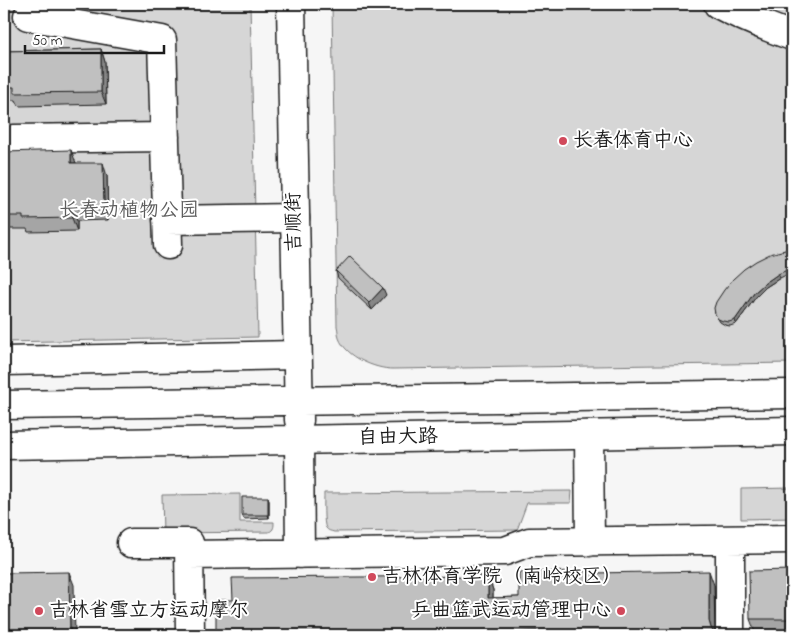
<svg xmlns="http://www.w3.org/2000/svg" width="796" height="639" viewBox="0 0 796 639" font-family="'Indie Flower','LXGW WenKai TC',sans-serif">
	<style>
		.green { fill: #d6d6d6; stroke: #797979 }
		.lines { fill: none; stroke-linecap: round; stroke-linejoin: round }
		.minor-casing { stroke: #1c1c1c; stroke-width: 31 }
		.major-casing { stroke: #1c1c1c; stroke-width: 31 }
		.minor { stroke: #fff; stroke-width: 28 }
		.major { stroke: #fff; stroke-width: 28 }
		.wall { fill: #a5a5a5; stroke: #1c1c1c }
		.shaded-wall { fill: #868686; stroke: #1c1c1c }
		.building { fill: #c0c0c0; stroke: #1c1c1c }
		.poi-dot { fill: #d1495b; stroke: #fff; stroke-width: 2 }
		.labels { text-anchor: middle; dominant-baseline: central; stroke-width: 4; stroke-linejoin: round; paint-order: stroke }
		.poi-label { font-size: 20px; fill: #1c1c1c; stroke: #fff; text-anchor: start }
		.park-label { font-size: 20px; fill: #5d5d5d; stroke: #fff }
		.street-label { font-size: 20px; fill: #1c1c1c; stroke: #fff }
	</style>
	<rect width="100%" height="100%" fill="#f6f6f6"/>
	<filter id="ink" filterUnits="userSpaceOnUse"><feTurbulence type="fractalNoise" baseFrequency=".02" numOctaves="2"/><feDisplacementMap in="SourceGraphic" scale="10" xChannelSelector="R" yChannelSelector="G"/><feConvolveMatrix kernelMatrix="1 2 1 2 8 2 1 2 1" color-interpolation-filters="sRGB"/></filter>
	<g filter="url(#ink)">
		<path class="green" d="M4,4H250L258,337L4,342Z
			M332,4H792V363L393,369C375,369 346,357 339,338C338,335 338,330 337,326Z
			M792,488V518L741,519V489Z
			M572,491L571,503H527L517,530L334,532C331,531 328,531 326,528C323,524 324,500 324,493Z
			M240,494V522H274C274,526 274,530 269,532L163,533L162,495Z"/>
		<g class="lines">
			<defs>
				<path id="minor" d="M718,4C742,17 767,27 792,36
					M28,16L162,40L168,245
					M14,139L165,137
					M167,220L295,218
					M4,361L297,355
					M589,435L590,542
					M299,439L300,554
					M131,543H189L190,635
					M189,555L505,551L529,542L792,539
					M730,635V540"/>
				<path id="major" d="M291,4L299,420
					M4,405L792,394
					M4,445L792,431"/>
			</defs>
			<use href="#minor" class="minor-casing"/>
			<use href="#major" class="major-casing"/>
			<use href="#minor" class="minor"/>
			<use href="#major" class="major"/>
		</g>
		<path class="wall" d="M101,49L105,62L106,104L19,106L16,100H4V51Z
			M4,152L76,163L107,176L108,220L77,221V231L28,232L27,229H4Z
			M792,249V272L780,278L766,287L756,297L736,324L730,326L725,325L720,322L715,314Z
			M336,271L386,295L372,310L338,278Z
			M268,497L269,501V518L244,519L242,515Z
			M792,570V635H756L750,619Z
			M593,571L594,573L714,585L715,635H216L233,600L488,576L493,590V598L519,597Z"/>
		<path class="shaded-wall" d="M101,49L105,62L106,104L101,92Z
			M71,150L76,163H71Z
			M103,163L107,176L108,220L104,207Z
			M72,208L77,221V231L72,218Z
			M778,274L780,278L766,287L756,297L736,324L735,320L754,293L765,283Z
			M383,288L386,295L372,310L369,303Z
			M268,497L269,501V518L268,515Z
			M709,571L714,585L715,635H713L709,621Z
			M69,572L74,585L75,635H70Z
			M488,576L493,590V612L488,598Z"/>
		<path class="building" d="M101,49V92L14,93V87H4V51Z
			M71,150V163H103L104,207L72,208V218L23,219V216H4V152Z
			M792,249V268L778,274L765,283L754,293L735,320L729,322L723,321L718,319L715,314L714,308L716,302L724,290L733,279L744,269L756,261L770,254L785,250Z
			M350,256L383,288L369,303L336,271Z
			M242,497H268V515H242Z
			M792,570V619H750L749,571Z
			M593,571V573L709,571V621L711,628L713,631V635H537V631L501,632V635H216V600H233L232,578L488,576V598L519,597V572Z
			M69,572L70,635H4V573Z"/>
	</g>
	<g class="poi-dot">
		<circle cx="563" cy="141" r="5"/>
		<circle cx="372" cy="577" r="5"/>
		<circle cx="39" cy="611" r="5"/>
		<circle cx="621" cy="611" r="5"/>
	</g>
	<g class="labels">
		<g class="poi-label">
			<text x="573" y="141">长春体育中心</text>
			<text x="382" y="577">吉林体育学院（南岭校区）</text>
			<text x="49" y="611">吉林省雪立方运动摩尔</text>
			<text x="611" y="611" text-anchor="end">乒曲篮武运动管理中心</text>
		</g>
		<g class="park-label">
			<text x="129" y="211">长春动植物公园</text>
		</g>
		<g class="street-label">
			<text transform="translate(295 222) rotate(-91)">吉顺街</text>
			<text transform="translate(398 438) rotate(-1)">自由大路</text>
		</g>
	</g>
	<rect width="796" height="639" fill="none" stroke="#fff" stroke-width="20"/>
	<rect x="10" y="10" width="776" height="619" fill="none" stroke="#1c1c1c" stroke-width="2" filter="url(#ink)"/>
	<path d="M25 45v8h139v-8" fill="none" stroke="#1c1c1c" stroke-width="2.5"/>
	<text x="32" y="45" font-size="15" fill="#1c1c1c" stroke="#ffffff" stroke-width="4" paint-order="stroke">50 m</text>
</svg>
